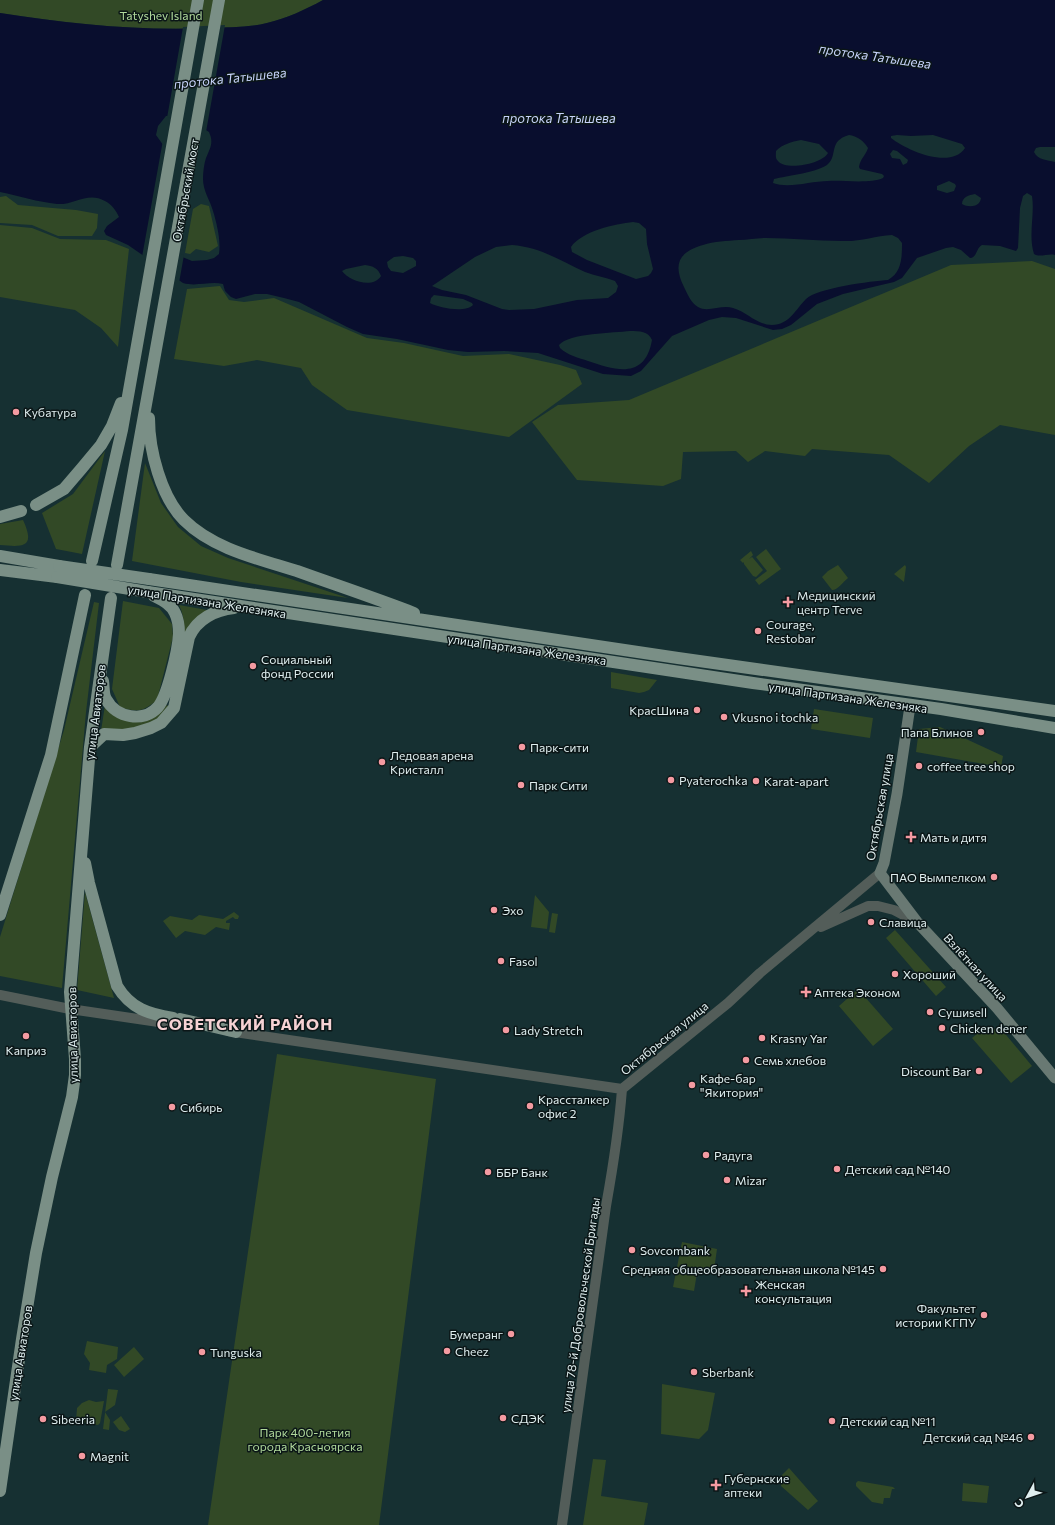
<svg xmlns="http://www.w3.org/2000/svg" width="1055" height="1525" viewBox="0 0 1055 1525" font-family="Commissioner,sans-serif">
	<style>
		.green { fill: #324926 }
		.water { fill: #090e2e; fill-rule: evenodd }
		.pier { fill: #163032 }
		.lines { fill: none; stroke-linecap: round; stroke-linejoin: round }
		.tertiary { stroke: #535d59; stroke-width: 10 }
		.secondary { stroke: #697973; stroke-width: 11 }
		.primary { stroke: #7a8f86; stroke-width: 12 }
		.primary-bridge { stroke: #7a8f86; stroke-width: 12 }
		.poi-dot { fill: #f49aa1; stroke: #0b1617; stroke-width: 1.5 }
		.labels { text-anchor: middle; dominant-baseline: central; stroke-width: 3; stroke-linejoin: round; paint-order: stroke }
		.park-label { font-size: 12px; fill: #b1da9c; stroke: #0b1617 }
		.street-label { font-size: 12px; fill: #dfeeef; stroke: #0b1617 }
		.poi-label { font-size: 12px; fill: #dfeeef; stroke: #0b1617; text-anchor: start }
		.water-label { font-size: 13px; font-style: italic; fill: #c6d2f9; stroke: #0b1617 }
		.district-label { font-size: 16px; font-weight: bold; letter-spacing: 1px; fill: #f6d2d4; stroke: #0b1617 }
	</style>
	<rect width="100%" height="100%" fill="#163032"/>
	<path class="green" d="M0,0H323C305,10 287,18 267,23C248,28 228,27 209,28C139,31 69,24 0,13Z
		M6,196L18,205L76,210L98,214L97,228L92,236H58L32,225L0,223V197Z
		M201,204L209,206L218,246L209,252L196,249L190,254L185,253L193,209Z
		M0,225L32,228L60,239L106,240L129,249L118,347L101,328L75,310L0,297Z
		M1032,261L1055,269V435L1000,425L969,446L929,483L889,455L812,449L805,456L765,451L748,462L736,451L683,452L681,479L663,486L577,480L532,422L558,405L629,400L951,265Z
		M220,286L229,300L244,302L274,298L367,338L404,343L463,356L509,354L560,365L576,370L582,384L509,437L347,410L312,385L301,368L257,360L224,366L174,359L187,289Z
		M105,451L82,554L56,549L42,513L73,494Z
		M145,463L161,503L178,527L201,546L228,558L348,598L241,582L132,561Z
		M23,520C36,548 23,547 0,545V524Z
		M766,549L781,569L759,585L755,580L767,571L756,557Z
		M751,551L753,555L749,559L752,557L753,558L763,570L756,577L753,576L744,564V562L743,563L740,560Z
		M838,565L848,578C843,582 838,590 832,590L822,577L828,571Z
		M905,565L906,567L904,582L894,574Z
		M123,601L159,608L172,624L173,637L157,700C144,711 137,713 120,707L112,689Z
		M94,602L99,603L86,712L62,988L0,976V937L64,730Z
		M179,605L207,610L181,651C183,634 187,621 179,605Z
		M611,672L657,680L649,690L644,692L639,693L611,688Z
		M105,705L114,715L156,714L167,705L169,707L152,724L131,729L101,731Z
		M814,709L873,718L870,738L811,729Z
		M940,727L1003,756L1001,767L916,752L919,729Z
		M85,892L114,998L77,990Z
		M535,895L549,912L547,929L531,927Z
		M234,912L239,916L238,919H235L233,917L226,921V923H230L229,930L216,927L205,935L185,931L176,938L163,921L170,916L192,920L199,915L223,919Z
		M552,913L558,914L555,933L549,932Z
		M895,930L946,987L936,996L886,938Z
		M858,989L893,1029L873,1046L839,1006Z
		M984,1028L1002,1030L1032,1066L1011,1083L972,1038Z
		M277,1054L436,1079L379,1525H208Z
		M682,1242L717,1249L714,1270L698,1267L694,1291L673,1287Z
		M87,1341L118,1347L117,1359L107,1365L106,1373L89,1370L90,1363L84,1354Z
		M134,1347L144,1359L124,1377L114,1365Z
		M662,1384L715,1393L708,1430L699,1439L661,1434Z
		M108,1389L118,1390L115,1405L105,1412L110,1420L109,1430L103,1429Z
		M89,1400L96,1402L104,1401L100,1423L98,1425L76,1421L77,1408L82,1403Z
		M121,1416L130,1429L125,1432L119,1430L113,1422Z
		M593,1459L606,1460L601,1496L648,1503L644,1525H583Z
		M789,1468L818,1501L808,1510L781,1486V1476Z
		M858,1481L893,1487L895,1489H892L890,1498H884L883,1504L872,1502L856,1486V1483Z
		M963,1483L989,1486L987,1503L962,1501Z"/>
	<path class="water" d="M323,0H1055V147H1040L1036,148L1034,152C1038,160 1047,160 1055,162V255C1048,253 1040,258 1034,254C1028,235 1035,215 1032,196L1027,193L1023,196L1020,208L1018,248L1016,251L1000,246L982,245C976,248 977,258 970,258L961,250L953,247L946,248L917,258L902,278L894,282L843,294L817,304L791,325L782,329L773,330L736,318L722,317L709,320L672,336L641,371L631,376L603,374L538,353L504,351L468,352L448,350L397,339L363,334L347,327L299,302L284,298L267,294H255L236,299L231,297L225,291L223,284C210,281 196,287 183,283L128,245L106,235L104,231L107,226L119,217C116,210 111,204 105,201C88,191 75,205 57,204C38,202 19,196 0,192V13C69,24 139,31 209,28C228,27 248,28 267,23C287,18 305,10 323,0ZM182,115L209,132C214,143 210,148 206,158C204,164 203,172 203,179C203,191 210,200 213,211C217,224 221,241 219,254L214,258L207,260L192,261L168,251L155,234L166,149L156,135L158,126L166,116ZM849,135C857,136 864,141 868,148C866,155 860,159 859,167L860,169L882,174L884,176L883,178C870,184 843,180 828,181C811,181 789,189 773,183L774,179C786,176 820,172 828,164C838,155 828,141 849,135ZM897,135L911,136L933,135L962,144L965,148C951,170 906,150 891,138V136ZM801,140L819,144L828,153C822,164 786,171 778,161C775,158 776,155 776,151C783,144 791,142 801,140ZM893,150L897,151L908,160L907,163L903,165L900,159L892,158L890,154ZM949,181L955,184L956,186L954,191L947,193L937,190V186ZM975,194L981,198C980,207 969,208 962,204C962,197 969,195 975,194ZM633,222L639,223L646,229L647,244L653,269L651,273L648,276L636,279L587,260L572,252L571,247C582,231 615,224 633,222ZM892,235L898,238L902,243C902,257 902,272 888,280C872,281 817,288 806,299C796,309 789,325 772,325C757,325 747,312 733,308C722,304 708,313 698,307C691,303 688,295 684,287C673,265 678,252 703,245C714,241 727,241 739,240C748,240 757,238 766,238C791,238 816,241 842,241C859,242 875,236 892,235ZM512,245C540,247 561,261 585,272C595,276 605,277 615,281L618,286L616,292L608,298L577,300L534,309L509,310L502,309L466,295L442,290L432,286L475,257L496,247ZM403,256L413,258L416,261V266L403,273L391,271L388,267L387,262L394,257ZM365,265C373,266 378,268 381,276C373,289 349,281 342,271L346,269ZM434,295L463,299L472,303L473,305C465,313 439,308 430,303L431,298ZM630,331C640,331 648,331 652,340C645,379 617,371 588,361C579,358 567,355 560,348L559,345C569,333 614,333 630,331Z"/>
	<path class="pier" d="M225,25L206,132L182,117L167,118L183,27Z
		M163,140L168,148L157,234L169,249L184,255L179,283L142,257Z"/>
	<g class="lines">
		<path class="tertiary" d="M821,927L868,906H878L894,910L917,922
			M0,995L70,1009L172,1024
			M228,1031L622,1089L728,1003L760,973L880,873
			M562,1525L606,1206C613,1167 619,1129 622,1089"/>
		<path class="secondary" d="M910,706L897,794L884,863L880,873L918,923L997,1008L1055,1078"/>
		<path class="primary" d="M149,418C149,450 161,497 184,520C213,549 259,559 297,571C336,585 375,598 414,613
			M36,505L64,489L82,468L101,445L112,426L121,403
			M0,517L21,511
			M0,556L59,566
			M92,561L122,430L198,0
			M117,565L219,0
			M0,570L57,577
			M149,579L678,658L1055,711
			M148,592L753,683L941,709L1055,728
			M103,681C104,687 103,694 106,699C116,718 144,723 158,707C168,695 178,650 179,634C179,627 178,619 175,613C171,604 162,600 154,596
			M90,747L104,734L123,735L135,733L151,728L161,723L174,708L189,637C197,619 215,610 234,608
			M85,863L89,883L117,986C131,1009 149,1014 173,1018
			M0,915L51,755L85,595
			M180,1019L236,1032
			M0,1491L22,1339L36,1253L52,1177L72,1097L75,1075V1059L70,992L90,747L111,598"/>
		<path class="primary-bridge" d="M59,566L149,579
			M57,577L148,592"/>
	</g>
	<g class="poi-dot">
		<circle cx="16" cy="412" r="4"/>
		<path d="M786 596h4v4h4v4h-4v4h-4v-4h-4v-4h4z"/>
		<circle cx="758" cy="631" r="4"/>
		<circle cx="253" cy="666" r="4"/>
		<circle cx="697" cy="710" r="4"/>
		<circle cx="724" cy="717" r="4"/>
		<circle cx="981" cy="732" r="4"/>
		<circle cx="522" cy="747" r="4"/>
		<circle cx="382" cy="762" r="4"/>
		<circle cx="919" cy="766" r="4"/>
		<circle cx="671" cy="780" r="4"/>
		<circle cx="756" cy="781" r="4"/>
		<circle cx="521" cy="785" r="4"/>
		<path d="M909 831h4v4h4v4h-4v4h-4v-4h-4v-4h4z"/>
		<circle cx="994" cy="877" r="4"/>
		<circle cx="494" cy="910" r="4"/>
		<circle cx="871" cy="922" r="4"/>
		<circle cx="501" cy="961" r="4"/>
		<circle cx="895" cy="974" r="4"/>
		<path d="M804 986h4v4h4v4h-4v4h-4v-4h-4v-4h4z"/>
		<circle cx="930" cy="1012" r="4"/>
		<circle cx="942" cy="1028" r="4"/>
		<circle cx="506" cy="1030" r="4"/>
		<circle cx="26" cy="1036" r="4"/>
		<circle cx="762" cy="1038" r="4"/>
		<circle cx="746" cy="1060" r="4"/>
		<circle cx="979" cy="1071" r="4"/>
		<circle cx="692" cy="1085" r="4"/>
		<circle cx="530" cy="1106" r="4"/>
		<circle cx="172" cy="1107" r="4"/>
		<circle cx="706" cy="1155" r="4"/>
		<circle cx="837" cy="1169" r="4"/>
		<circle cx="488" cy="1172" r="4"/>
		<circle cx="727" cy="1180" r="4"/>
		<circle cx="632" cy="1250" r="4"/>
		<circle cx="883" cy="1269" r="4"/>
		<path d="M744 1285h4v4h4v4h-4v4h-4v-4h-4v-4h4z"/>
		<circle cx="984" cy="1315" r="4"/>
		<circle cx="511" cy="1334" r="4"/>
		<circle cx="447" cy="1351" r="4"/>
		<circle cx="202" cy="1352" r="4"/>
		<circle cx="694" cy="1372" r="4"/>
		<circle cx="503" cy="1418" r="4"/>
		<circle cx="43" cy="1419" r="4"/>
		<circle cx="832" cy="1421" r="4"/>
		<circle cx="1031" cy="1437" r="4"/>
		<circle cx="82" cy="1456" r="4"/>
		<path d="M714 1479h4v4h4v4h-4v4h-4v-4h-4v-4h4z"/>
	</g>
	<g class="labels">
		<g class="park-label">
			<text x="161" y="15">Tatyshev Island</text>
			<text x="305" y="1432">Парк 400-летия<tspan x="305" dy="14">города Красноярска</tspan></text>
		</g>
		<g class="street-label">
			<text transform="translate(185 190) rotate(-80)">Октябрьский мост</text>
			<text transform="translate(207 601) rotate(9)">улица Партизана Железняка</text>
			<text transform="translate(527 649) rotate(8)">улица Партизана Железняка</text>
			<text transform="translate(848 697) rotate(8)">улица Партизана Железняка</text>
			<text transform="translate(95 712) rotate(-83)">улица Авиаторов</text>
			<text transform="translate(879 807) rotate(-80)">Октябрьская улица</text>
			<text transform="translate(976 967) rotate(47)">Взлётная улица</text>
			<text transform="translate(72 1035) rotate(-91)">улица Авиаторов</text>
			<text transform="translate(664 1038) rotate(-39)">Октябрьская улица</text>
			<text transform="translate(580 1305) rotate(-82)">улица 78-й Добровольческой Бригады</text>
			<text transform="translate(20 1353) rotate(-81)">улица Авиаторов</text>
		</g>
		<g class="poi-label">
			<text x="24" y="412">Кубатура</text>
			<text x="797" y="595">Медицинский<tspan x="797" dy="14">центр Terve</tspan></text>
			<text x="766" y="624">Сourage,<tspan x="766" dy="14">Restobar</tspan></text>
			<text x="261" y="659">Социальный<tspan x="261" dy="14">фонд России</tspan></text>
			<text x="689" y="710" text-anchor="end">КрасШина</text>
			<text x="732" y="717">Vkusno i tochka</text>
			<text x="973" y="732" text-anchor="end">Папа Блинов</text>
			<text x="530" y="747">Парк-сити</text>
			<text x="390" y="755">Ледовая арена<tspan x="390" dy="14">Кристалл</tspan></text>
			<text x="927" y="766">coffee tree shop</text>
			<text x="679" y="780">Pyaterochka</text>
			<text x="764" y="781">Karat-apart</text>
			<text x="529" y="785">Парк Сити</text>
			<text x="920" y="837">Мать и дитя</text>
			<text x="986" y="877" text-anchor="end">ПАО Вымпелком</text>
			<text x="502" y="910">Эхо</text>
			<text x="879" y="922">Славица</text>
			<text x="509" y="961">Fasol</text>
			<text x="903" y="974">Хороший</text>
			<text x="814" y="992">Аптека Эконом</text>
			<text x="938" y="1012">Сушиsell</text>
			<text x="950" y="1028">Chicken dener</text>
			<text x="514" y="1030">Lady Stretch</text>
			<text x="770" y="1038">Krasny Yar</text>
			<text x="26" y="1050" text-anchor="middle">Каприз</text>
			<text x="754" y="1060">Семь хлебов</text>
			<text x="971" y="1071" text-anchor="end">Discount Bar</text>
			<text x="700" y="1078">Кафе-бар<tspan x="700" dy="14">"Якитория"</tspan></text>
			<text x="538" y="1099">Крассталкер<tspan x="538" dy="14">офис 2</tspan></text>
			<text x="180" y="1107">Сибирь</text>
			<text x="714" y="1155">Радуга</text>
			<text x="845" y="1169">Детский сад №140</text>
			<text x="496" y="1172">ББР Банк</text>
			<text x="735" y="1180">Mizar</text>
			<text x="640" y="1250">Sovcombank</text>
			<text x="875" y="1269" text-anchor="end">Средняя общеобразовательная школа №145</text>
			<text x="755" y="1284">Женская<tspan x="755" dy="14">консультация</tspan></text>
			<text x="976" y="1308" text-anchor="end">Факультет<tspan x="976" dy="14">истории КГПУ</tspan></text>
			<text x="503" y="1334" text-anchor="end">Бумеранг</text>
			<text x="455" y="1351">Cheez</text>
			<text x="210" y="1352">Tunguska</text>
			<text x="702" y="1372">Sberbank</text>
			<text x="511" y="1418">СДЭК</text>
			<text x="51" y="1419">Sibeeria</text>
			<text x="840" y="1421">Детский сад №11</text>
			<text x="1023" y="1437" text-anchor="end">Детский сад №46</text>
			<text x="90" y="1456">Magnit</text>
			<text x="724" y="1478">Губернские<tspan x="724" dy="14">аптеки</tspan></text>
		</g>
		<g class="water-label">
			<text transform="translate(875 56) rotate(8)">протока Татышева</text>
			<text transform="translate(230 78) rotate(-6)">протока Татышева</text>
			<text x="559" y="118">протока Татышева</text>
		</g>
		<g class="district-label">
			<text x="245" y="1023">СОВЕТСКИЙ РАЙОН</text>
		</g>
	</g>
	<g transform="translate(1027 1497) rotate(230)" stroke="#0b1617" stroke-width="3" paint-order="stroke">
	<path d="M0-3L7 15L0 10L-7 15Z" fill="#dfeeef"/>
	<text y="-6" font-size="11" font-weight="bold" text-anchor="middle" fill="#dfeeef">С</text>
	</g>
</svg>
